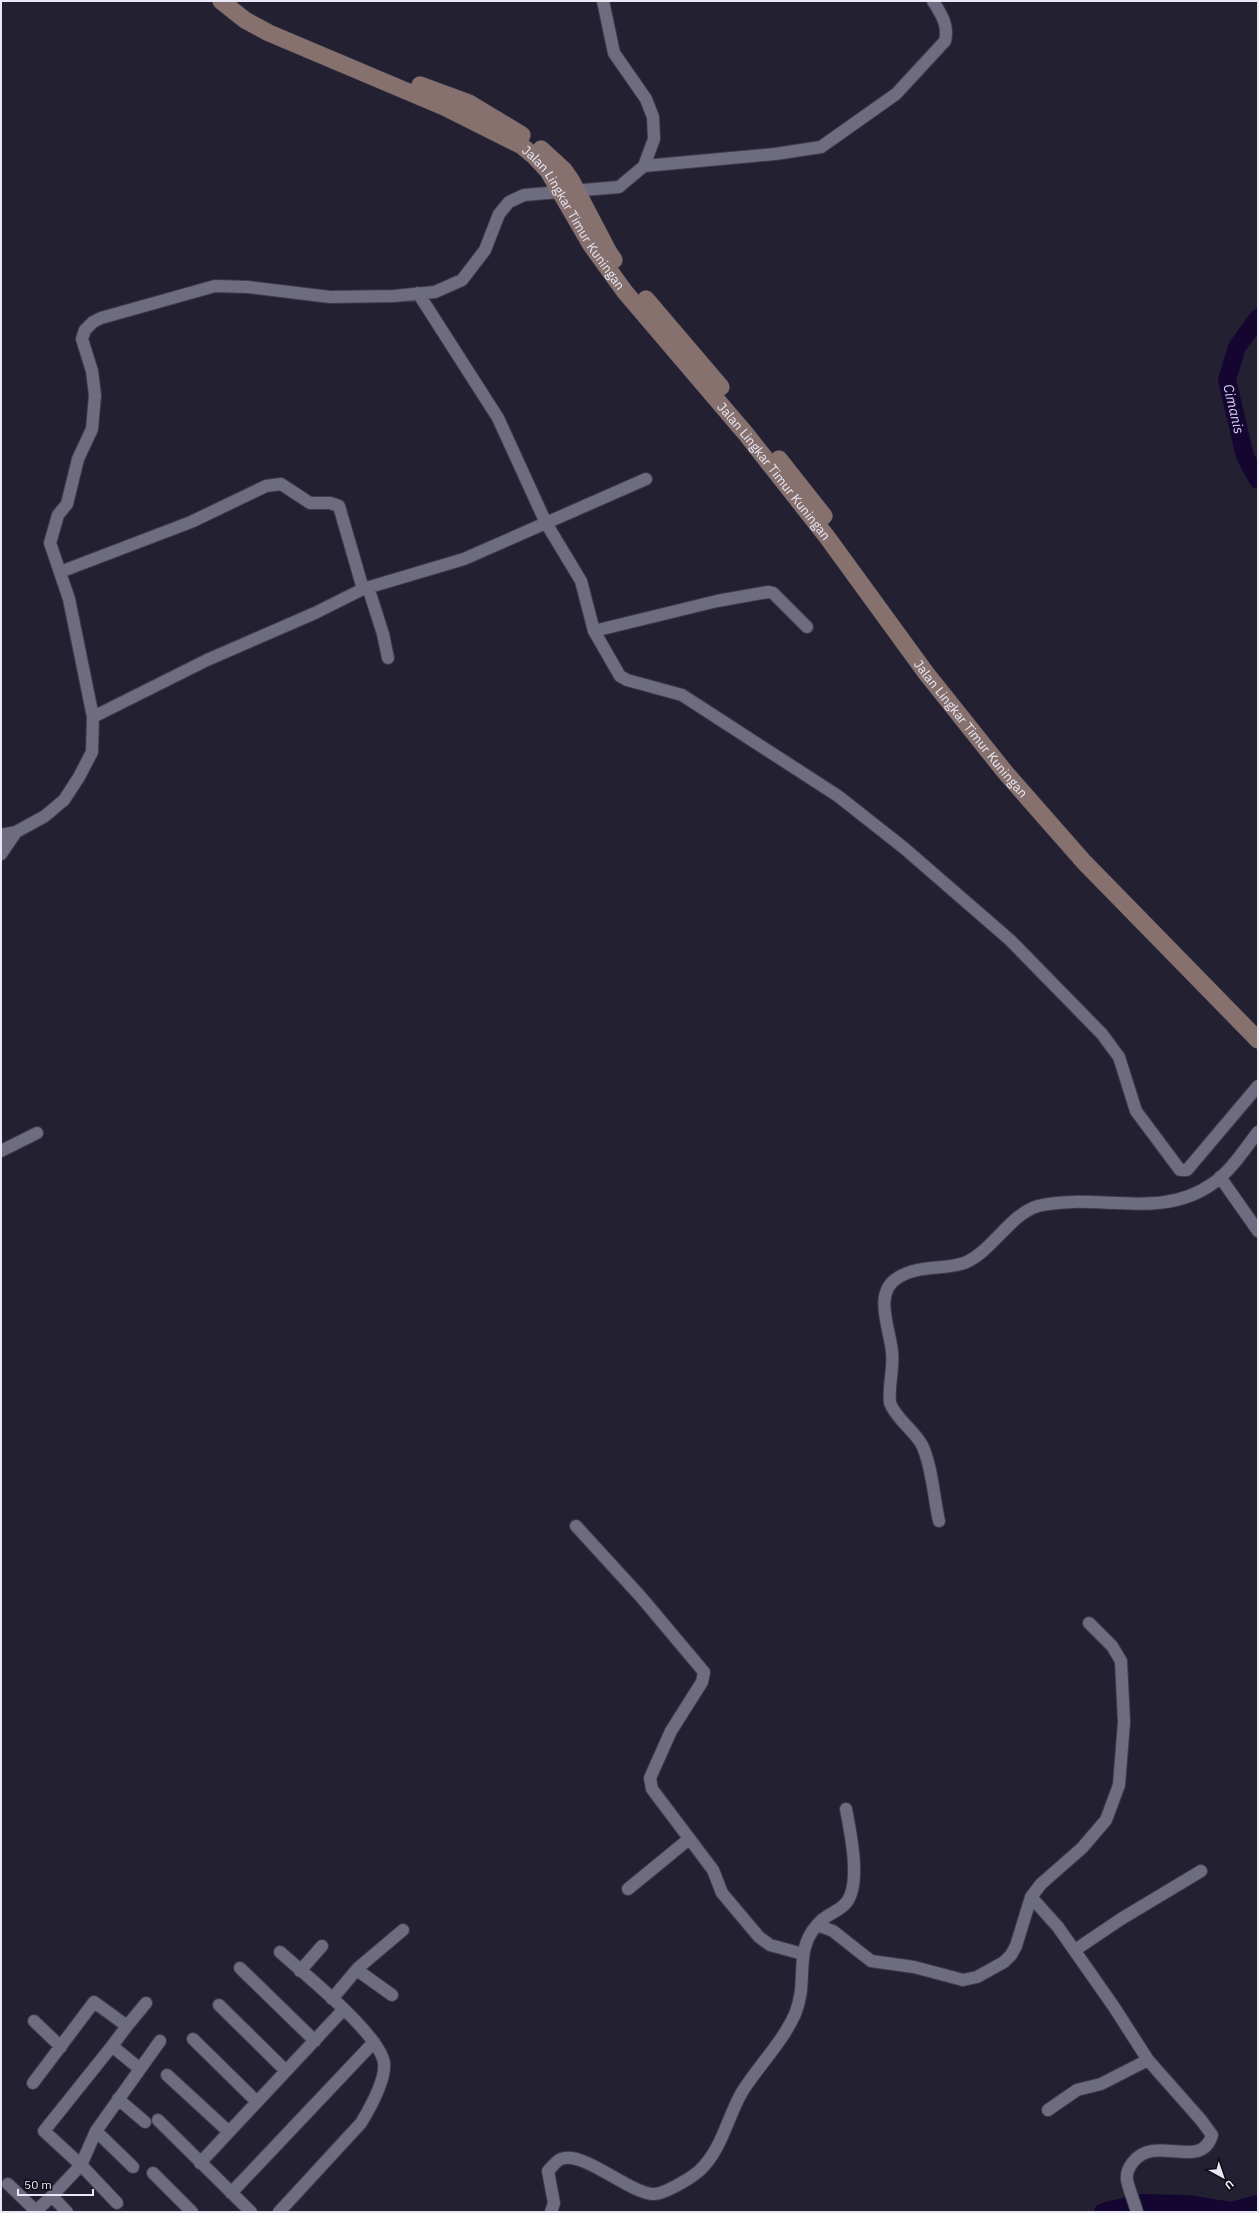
<svg xmlns="http://www.w3.org/2000/svg" width="1259" height="2213" viewBox="0 0 1259 2213" font-family="'IBM Plex Sans',sans-serif">
	<style>
		.lines { fill: none; stroke-linecap: round; stroke-linejoin: round }
		.river { stroke: #140631; stroke-width: 18 }
		.street-casing { stroke: #3e3b4a; stroke-width: 14 }
		.secondary-casing { stroke: #3e3b4a; stroke-width: 18 }
		.street { stroke: #6e6c81; stroke-width: 12 }
		.secondary { stroke: #86716f; stroke-width: 17 }
		.labels { text-anchor: middle; dominant-baseline: central; stroke-width: 3; stroke-linejoin: round; paint-order: stroke }
		.street-label { font-size: 13px; fill: #eae8f5; stroke: #0d0b13 }
		.water-label { font-size: 14px; font-style: italic; fill: #d9d5f5; stroke: #0d0b13 }
	</style>
	<rect width="100%" height="100%" fill="#232032"/>
	<g class="lines">
		<g class="river">
			<path id="s1" d="M1258,318L1237,347L1227,380L1245,456L1258,480"/>
			<path d="M1103,2212L1140,2203L1187,2204L1231,2211L1258,2204"/>
		</g>
		<defs>
			<path id="street" d="M644,166L775,154L821,147L896,94L945,41C949,25 941,14 933,1
				M418,293L498,418L546,523L581,581L594,631L717,601L768,592L773,593L807,627
				M60,572L191,522L266,486L281,484L310,503H330L339,506L363,589
				M368,587L383,634L388,658
				M594,631L620,676L627,680L682,695L838,796L904,848L1010,940L1102,1034L1119,1057L1136,1111L1180,1170H1187L1258,1086
				M93,717L207,660L315,613L363,589L464,559L646,479
				M1,835L16,832L45,816L64,800L79,777L92,752L93,717L69,599L50,543L58,515L67,504L78,459L92,429L95,395L92,371L82,339L85,330L93,322L101,318L215,286L248,287L330,297L394,296L435,292L462,280L485,250L499,214L509,202L524,195L619,187L644,166L654,139L653,117L646,99L614,53L603,1
				M1,854L16,832
				M1,1151L37,1133
				M1220,1177L1258,1231
				M939,1521C934,1499 932,1466 922,1445C914,1430 896,1419 890,1403C888,1386 894,1369 892,1352C890,1328 872,1292 899,1277C918,1265 944,1270 964,1263C991,1253 1010,1214 1038,1206C1096,1192 1160,1221 1212,1184C1231,1171 1244,1150 1258,1132
				M576,1526L641,1597L704,1672L702,1682L671,1731L650,1778L652,1789L713,1870L722,1893L759,1937L770,1945L803,1954
				M628,1889L689,1839
				M1031,1897L1058,1927L1114,2007L1148,2060L1201,2120L1212,2135C1201,2172 1156,2133 1133,2162C1129,2167 1126,2173 1127,2180C1129,2190 1134,2201 1137,2212
				M817,1925C824,1915 836,1913 844,1905C863,1888 850,1831 846,1809
				M1075,1950L1121,1919L1201,1871
				M240,1968L315,2041
				M357,1970L392,1995
				M300,1971L322,1946
				M332,1999L358,1968L403,1930
				M219,2005L286,2071
				M34,2021L61,2047
				M127,2026L146,2003
				M193,2039L257,2102
				M167,2075L229,2132
				M33,2083L94,2002L127,2026L112,2046
				M118,2099L145,2122
				M1048,2110L1077,2090L1101,2084L1148,2060
				M158,2120L251,2212
				M96,2131L160,2041
				M200,2163L343,2010
				M153,2173L192,2212
				M8,2184L36,2211
				M231,2193L374,2042
				M52,2196L81,2165L44,2131L112,2046L140,2069
				M117,2203L81,2165L96,2131L133,2167
				M37,2212L36,2211L52,2196L67,2212
				M279,2212L361,2123C370,2108 386,2080 384,2063C380,2034 303,1973 280,1952
				M551,2212L554,2203L548,2171C552,2167 556,2161 561,2159C583,2150 629,2193 653,2194C663,2195 691,2178 699,2171C722,2150 727,2118 742,2092C759,2065 782,2043 795,2014C809,1981 793,1952 817,1925L833,1931L871,1961L914,1967L963,1980L977,1977L1004,1962L1011,1955L1016,1946L1031,1897L1041,1884L1082,1848L1106,1820L1119,1785L1124,1722L1121,1661L1112,1646L1089,1623"/>
			<g id="secondary">
				<path id="s2" d="M221,1L245,20L269,33L444,107L522,146L535,157L548,171L591,245L625,292L746,434L827,537L926,673L1005,772L1084,862L1258,1040"/>
				<path d="M420,85L469,103L522,135"/>
				<path d="M541,149L564,170L571,180L608,251L614,260"/>
				<path d="M646,299L721,387"/>
				<path d="M779,459L824,516"/>
			</g>
		</defs>
		<use href="#street" class="street-casing"/>
		<use href="#secondary" class="secondary-casing"/>
		<use href="#street" class="street"/>
		<use href="#secondary" class="secondary"/>
	</g>
	<g class="labels">
		<g class="street-label">
			<text stroke="none"><textPath href="#s2" startOffset="424">Jalan Lingkar Timur Kuningan</textPath></text>
			<text stroke="none"><textPath href="#s2" startOffset="748">Jalan Lingkar Timur Kuningan</textPath></text>
			<text stroke="none"><textPath href="#s2" startOffset="1072">Jalan Lingkar Timur Kuningan</textPath></text>
		</g>
		<g class="water-label">
			<text stroke="none"><textPath href="#s1" startOffset="100">Cimanis</textPath></text>
		</g>
	</g>
	<rect width="1259" height="2213" fill="none" stroke="#eae8f5" stroke-width="4"/>
	<g transform="translate(1223 2177) rotate(140)" stroke="#0d0b13" stroke-width="3" paint-order="stroke">
	<path d="M0-3L7 15L0 10L-7 15Z" fill="#eae8f5"/>
	<text y="-6" font-size="11" font-weight="bold" text-anchor="middle" fill="#eae8f5">U</text>
	</g>
	<path d="M18 2189v6h75v-6" fill="none" stroke="#eae8f5" stroke-width="2"/>
	<text x="24" y="2189" font-size="12" fill="#eae8f5" stroke="#0d0b13" stroke-width="3" paint-order="stroke">50 m</text>
</svg>
